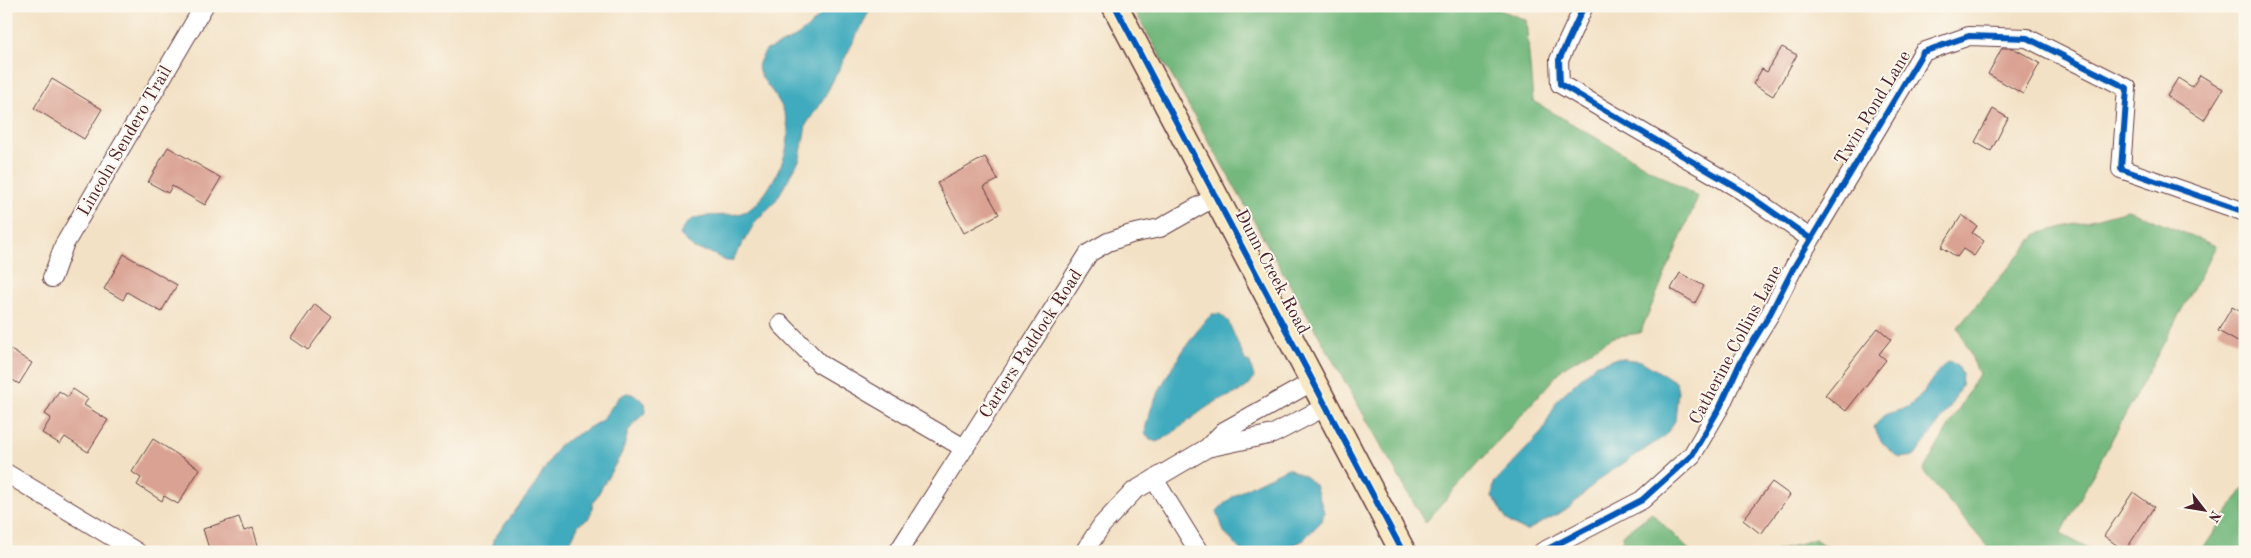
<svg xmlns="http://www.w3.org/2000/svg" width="2251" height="558" viewBox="0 0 2251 558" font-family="'Old Standard TT',serif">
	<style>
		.forest { fill: #73b87d; stroke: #5e6c54 }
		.water { fill: #3fabbe; stroke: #446574 }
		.building { fill: #daa293 }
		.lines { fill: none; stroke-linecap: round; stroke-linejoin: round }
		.street-casing { stroke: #633c42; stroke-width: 20 }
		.secondary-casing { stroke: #633c42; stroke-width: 28 }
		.street { stroke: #fff; stroke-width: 18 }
		.secondary { stroke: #f8e8c3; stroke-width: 25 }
		.cycleway-casing { stroke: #fbf7ec; stroke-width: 9 }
		.cycleway { stroke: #0057b8; stroke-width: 6 }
		.labels { text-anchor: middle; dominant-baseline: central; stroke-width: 4; stroke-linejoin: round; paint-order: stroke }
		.street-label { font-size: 18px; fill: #4a1f2b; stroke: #fbf7ec }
	</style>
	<rect width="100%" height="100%" fill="#fbf7ec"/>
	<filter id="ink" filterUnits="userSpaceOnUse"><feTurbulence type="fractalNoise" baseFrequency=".02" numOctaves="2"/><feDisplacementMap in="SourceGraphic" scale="10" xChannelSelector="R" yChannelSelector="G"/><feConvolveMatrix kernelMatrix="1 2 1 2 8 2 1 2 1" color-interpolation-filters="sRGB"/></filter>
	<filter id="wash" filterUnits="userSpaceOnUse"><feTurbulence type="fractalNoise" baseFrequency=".0096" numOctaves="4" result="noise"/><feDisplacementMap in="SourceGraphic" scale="20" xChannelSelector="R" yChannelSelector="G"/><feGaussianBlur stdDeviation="1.12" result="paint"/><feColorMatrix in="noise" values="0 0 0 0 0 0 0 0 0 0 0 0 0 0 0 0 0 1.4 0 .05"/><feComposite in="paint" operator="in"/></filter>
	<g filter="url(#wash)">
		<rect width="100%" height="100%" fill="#f3e1c5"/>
		<path class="forest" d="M1132,6H1490L1526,20L1533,101L1698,197L1640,333L1613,337L1564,367L1425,523Z
			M2128,210L2216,246L2061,534L2095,552H1992L1923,471L1979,374L1958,327L2037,234Z
			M2245,486V552H2201Z
			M1652,513L1691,552H1624L1622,535Z
			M1815,539L1833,552H1774Z"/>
		<path class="water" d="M828,6H872L825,96L806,125L800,159L775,202L756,221L732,261H726L709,252L694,249L680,235C691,203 727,224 750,209C762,201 773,182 779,169C791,145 792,120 776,97C771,89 762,80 759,71C756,64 763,56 766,50C794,41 810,29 828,6Z
			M1212,314H1220L1228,321L1245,360L1250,363L1254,377C1247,392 1233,394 1219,400C1197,411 1180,431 1157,442L1151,440L1145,433C1147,401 1189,337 1212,314Z
			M1617,358L1641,361L1676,382L1678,391L1675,421L1665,436L1598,480L1569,508L1526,531C1518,527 1507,523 1503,514C1499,507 1499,503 1492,497L1494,483L1542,432L1558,399L1595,365Z
			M1949,361L1958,366L1962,374L1961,386L1950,407L1915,456L1900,458C1888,450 1879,441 1874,427L1883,416C1893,410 1902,412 1912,404C1927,392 1934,371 1949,361Z
			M627,393L635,395L645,403L646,412L634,423L628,432L623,451L593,503L591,513L588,519L579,524L565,552H493V540L535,485L559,445L602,420L619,397Z
			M1288,468L1306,477L1315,485L1324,512L1322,521L1302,541L1280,552H1242L1224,532L1217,511C1235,490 1264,480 1288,468Z"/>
		<g id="blocks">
			<path class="building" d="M1782,47L1797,55L1773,96L1753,84L1762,69L1767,72Z
				M2002,48H2013L2040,63L2023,94L1988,74Z
				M2200,75L2223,89L2204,120L2167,96L2178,78L2192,87Z
				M52,79L102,109L84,139L34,108Z
				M1993,109L2008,118L1991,151L1975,142Z
				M168,147L221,178L205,205L172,186L168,193L148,182Z
				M985,157L998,180L984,187L999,214L964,233L937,183Z
				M1962,215L1977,226L1972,233L1984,241L1974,256L1963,249L1957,257L1941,247Z
				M124,254L177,285L161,312L127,292L123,300L104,289Z
				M1680,273L1704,286L1695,303L1671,289Z
				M315,304L332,317L308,350L291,338Z
				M2232,307L2245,314V346L2218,331Z
				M1878,328L1891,339L1879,354L1886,360L1846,411L1825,395Z
				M6,347L32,363L19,384L6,376Z
				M73,389L88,399L84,405L108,420L88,452L65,437L60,444L42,433L51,418L45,414L59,391L68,397Z
				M153,439L200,469L178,504L164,496L162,501L137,485L141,478L132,472Z
				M1772,482L1790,495L1761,534L1743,520Z
				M2133,492L2154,507L2125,551L2104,536Z
				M239,517L244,531L253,528L260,552H210L203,529Z"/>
		</g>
	</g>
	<g filter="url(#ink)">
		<use href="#blocks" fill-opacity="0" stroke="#633c42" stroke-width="1"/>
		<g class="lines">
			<defs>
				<path id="street" d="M1811,239L1923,52L1969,36L2027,38L2127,88L2121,169L2245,212
					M52,278L64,245L204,6
					M781,324L820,364L964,448
					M1207,448L1273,434L1325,407
					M6,473L137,552
					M1154,479L1199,552
					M898,552L1089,253L1108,242L1131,234L1160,228L1215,197
					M1084,552L1102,525L1134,491L1207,448L1224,431L1312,382
					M1542,552L1642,500L1692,455L1720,407L1740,363L1770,314L1794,267L1811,239L1741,190L1560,84L1559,60L1584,6"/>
				<path id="secondary" d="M1115,6L1403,552"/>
			</defs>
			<use href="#street" class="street-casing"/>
			<use href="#secondary" class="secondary-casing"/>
			<use href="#street" class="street"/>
			<use href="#secondary" class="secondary"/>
			<defs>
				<path id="cycleway" d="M1115,6L1403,552
					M1811,239L1923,52L1969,36L2027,38L2127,88L2121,169L2245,212
					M1542,552L1642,500L1692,455L1720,407L1740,363L1770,314L1794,267L1811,239L1741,190L1560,84L1559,60L1584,6"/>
			</defs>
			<use href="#cycleway" class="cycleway-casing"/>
			<use href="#cycleway" class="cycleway"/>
		</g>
	</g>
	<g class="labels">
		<g class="street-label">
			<text transform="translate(1873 108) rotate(-59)">Twin Pond Lane</text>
			<text transform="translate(125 141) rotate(-60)">Lincoln Sendero Trail</text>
			<text transform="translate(1272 272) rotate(62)">Dunn Creek Road</text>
			<text transform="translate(1031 344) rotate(-57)">Carters Paddock Road</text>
			<text transform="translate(1736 345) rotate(-62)">Catherine Collins Lane</text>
		</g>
	</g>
	<rect width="2251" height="558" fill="none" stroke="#fbf7ec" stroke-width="25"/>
	<g transform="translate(2204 510) rotate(121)" stroke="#fbf7ec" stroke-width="4" paint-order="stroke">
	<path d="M0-4L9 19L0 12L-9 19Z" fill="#4a1f2b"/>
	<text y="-8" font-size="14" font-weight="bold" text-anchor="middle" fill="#4a1f2b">N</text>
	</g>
</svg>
